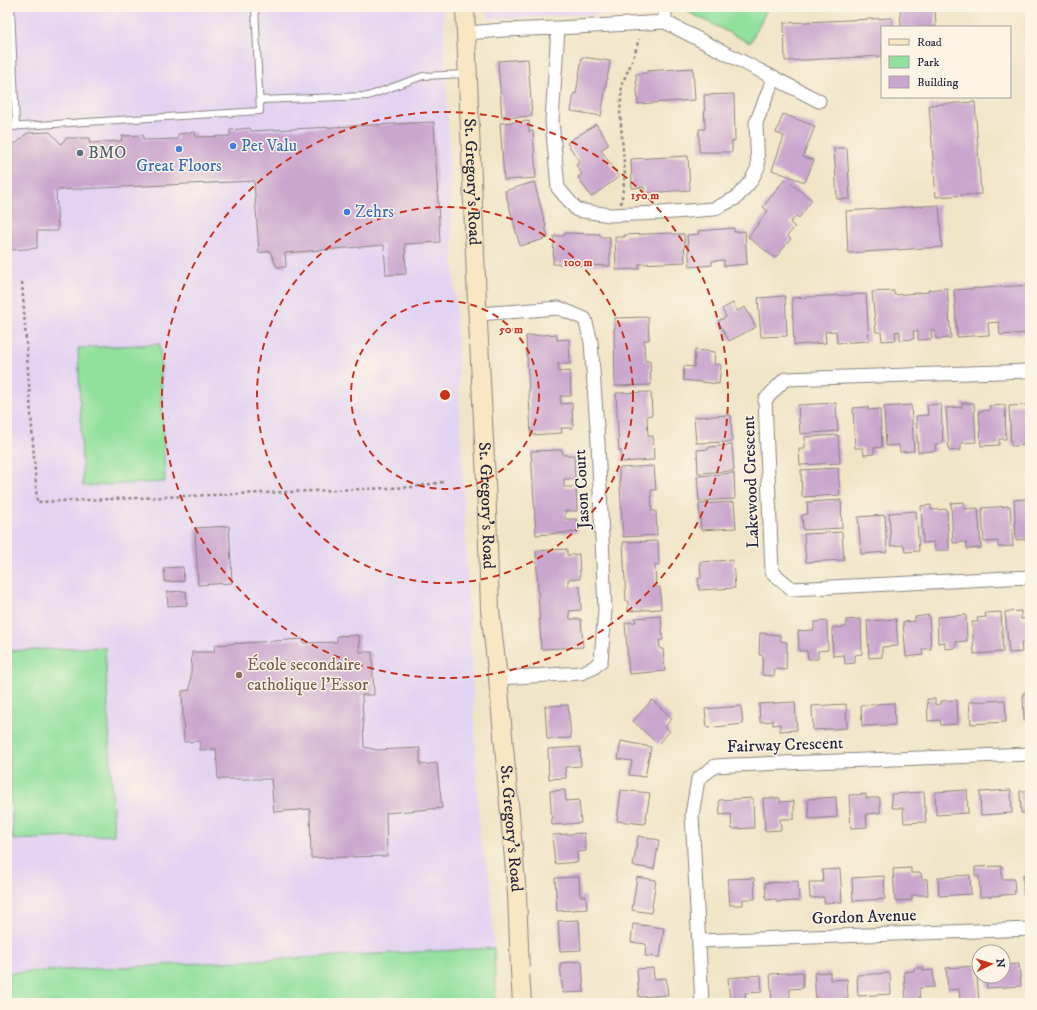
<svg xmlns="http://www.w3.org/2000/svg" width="1037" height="1010" viewBox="0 0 1037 1010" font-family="'IM FELL DW Pica',serif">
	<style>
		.built { fill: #e3d3f2 }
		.green { fill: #91e09d; stroke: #5a816c }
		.building { fill: #caa6ce }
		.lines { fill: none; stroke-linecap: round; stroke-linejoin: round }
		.lane-casing { stroke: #8a8481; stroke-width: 8 }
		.street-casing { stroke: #8a8481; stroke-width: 15 }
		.secondary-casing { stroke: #8a8481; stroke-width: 20 }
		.path { stroke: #8a8481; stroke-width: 2.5; stroke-dasharray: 3 3; stroke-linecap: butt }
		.lane { stroke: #fff; stroke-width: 6 }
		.street { stroke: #fff; stroke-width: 13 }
		.secondary { stroke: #f9e7c3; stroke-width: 18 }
		.ring { fill: none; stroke: #c8321e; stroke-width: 2; stroke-dasharray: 7 5 }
		.shop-dot { fill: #3f7fe0; stroke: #fcf5e5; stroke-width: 1.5 }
		.service-dot { fill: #5c6f8a; stroke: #fcf5e5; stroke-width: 1.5 }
		.education-dot { fill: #8d6e63; stroke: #fcf5e5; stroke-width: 1.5 }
		.labels { text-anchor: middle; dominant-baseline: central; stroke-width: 3; stroke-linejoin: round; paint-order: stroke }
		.shop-label { font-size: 17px; fill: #366cbe; stroke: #fcf5e5; text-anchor: start }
		.service-label { font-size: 17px; fill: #4e5e75; stroke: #fcf5e5; text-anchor: start }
		.street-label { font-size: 17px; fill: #22223b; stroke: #fcf5e5 }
		.education-label { font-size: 17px; fill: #785e54; stroke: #fcf5e5; text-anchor: start }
		.centre { fill: #c8321e; stroke: #fcf5e5; stroke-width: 2 }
		.ring-label { font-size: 12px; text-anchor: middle; font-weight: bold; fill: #c8321e; stroke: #fcf5e5; stroke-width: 3; stroke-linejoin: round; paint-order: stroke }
	</style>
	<rect width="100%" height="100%" fill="#fcf5e5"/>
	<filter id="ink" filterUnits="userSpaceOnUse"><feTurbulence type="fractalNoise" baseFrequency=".025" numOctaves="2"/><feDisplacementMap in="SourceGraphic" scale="8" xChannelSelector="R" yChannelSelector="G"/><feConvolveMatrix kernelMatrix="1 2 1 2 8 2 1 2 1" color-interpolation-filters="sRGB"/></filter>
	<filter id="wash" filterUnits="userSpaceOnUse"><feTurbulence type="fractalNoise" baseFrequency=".012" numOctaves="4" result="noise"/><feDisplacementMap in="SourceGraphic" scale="16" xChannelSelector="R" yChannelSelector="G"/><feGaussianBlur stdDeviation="0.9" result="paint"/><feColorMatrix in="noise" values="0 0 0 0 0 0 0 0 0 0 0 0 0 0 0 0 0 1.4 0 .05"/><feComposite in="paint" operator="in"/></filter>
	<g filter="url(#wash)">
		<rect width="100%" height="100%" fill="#f1e5c7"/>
		<path class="built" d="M7,7H443L464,510L480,839L490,878L494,948L7,973Z
			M488,7H648V12L488,19Z"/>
		<path class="green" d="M691,7H768L750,43L688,12Z
			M160,344L165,482L83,486L78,348Z
			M105,647L114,835L13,840L7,715V651Z
			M494,948L496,1003H9L8,973Z"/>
		<g id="blocks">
			<path class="building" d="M514,7H531V8L514,9Z
				M900,7H935L936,27H901Z
				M892,18V27H882V56L785,61L784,23Z
				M582,57L610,61L601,116L571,111L574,93L576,94Z
				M528,59L532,116L502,118L498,61Z
				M693,68L695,100L638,104L636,74L647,73V71Z
				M734,94L735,141H732V152H699V129H705L704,95Z
				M975,102L981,194L936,197L929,105Z
				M783,114L815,126L803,157L814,160L805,182L772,170L784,136L776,133Z
				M529,121V132L533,131L536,178L504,180L500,123Z
				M434,122L440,242L405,244L406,274L386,275L384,245L285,253L286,267H277L270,251L259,253L254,181L56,190L58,231H37V248L11,250L8,234H7V144L17,143L27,133L50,132L61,144L66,138H90L89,143L121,141L122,136L143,135V140L178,139V134L195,132L196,137L230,136V130L250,128L251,131Z
				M596,124L609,144L601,150L619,177L591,197L578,177L582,174L576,165L580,162L567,143Z
				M834,148H847L850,199H837Z
				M688,156L690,190L644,193V187L632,188L631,159Z
				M785,179L812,200L799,218L796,216L790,223L795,227L787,236L791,239L775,258L748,237L768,211L763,207Z
				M534,182L546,226H545L548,238L520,246L505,191Z
				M939,205L942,247L848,253L846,211Z
				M734,228V232L745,231L747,264L724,266V260L712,261V265L690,267L687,235L699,234L698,231Z
				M564,233L600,234V237H610V266L553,264L554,236H564Z
				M672,233L673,234H684L685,262L639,264V269L616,270L615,237H625L624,235Z
				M1030,285V333L1000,335L999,322L988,323L989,335L957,337L954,290Z
				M947,288L951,338L936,339L935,330H931L932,339L918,340V331H913L914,339L900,340V331L895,332L896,340L882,341L881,332H876L872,292L894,291V295L928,292V290Z
				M866,294L869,341L837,343L836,331L825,332L826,343L794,345L792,298Z
				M785,296L787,336L761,337L758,298Z
				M733,303L737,311L745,307L756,327L729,341L718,321L726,317L722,309Z
				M648,317L649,340H644L645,361H650L651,385L615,386L614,329H615V318Z
				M557,334V340L569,339L570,364H558L559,372L570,371L571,396H560L561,404L572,403L573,428H561L562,433L531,435L526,336Z
				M695,350L715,352L714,364L721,365L719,384L683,380L684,366L694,367Z
				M651,392L652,415L647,416L648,436H653L654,460L621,462V450L619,451L616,393Z
				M836,403L838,431L800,434L798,405Z
				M962,403H974L976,442L961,443V450L949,451L946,408L962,407Z
				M941,404L943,443L935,444L936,451L918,452L916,416L928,415L927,405Z
				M911,405L914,451L900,452L899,445L886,446L884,407Z
				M1005,405L1006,439H999V445L981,446L979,411L990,410L989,406Z
				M1028,405V409H1030V445L1011,446L1009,406Z
				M868,407V410L880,409L882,447L874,448V454L864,455L863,448H855L853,408Z
				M731,415L732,442L696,443L694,417Z
				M838,435L840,463L800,465L799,449H805V437Z
				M732,445L734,471L698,473L697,450L709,449V447Z
				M562,450L563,455H574L575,479H564V487H576L577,511H565V519H577L578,532L536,535L531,451Z
				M654,466L656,490H651L652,511H656L657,535L623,537L619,468Z
				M838,468L840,495L802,497L801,470Z
				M734,473L735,499L699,501L697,476Z
				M1026,499L1027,506H1030V539L1016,540L1014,500Z
				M841,500L842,528L803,530L802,515L808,514L807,502Z
				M734,502L736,528L701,530L699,504Z
				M964,502V509L978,508L981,548L967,549L966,542L953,543L951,503Z
				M931,505V510L947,509L949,550H935L934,542L923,543L921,506Z
				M1010,506L1013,546L998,547V541L984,542L982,508Z
				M916,511L919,551L905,552L904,545L891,546L889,513Z
				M885,515L887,552L861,554L858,517Z
				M229,526L232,583L198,585L195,528Z
				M842,532L844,560L806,562L804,534Z
				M658,541L659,565H655L656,587H660L661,609L628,611V601H626L623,542Z
				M567,549V555L579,554L580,579H568V587L580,586L581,610L569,611L570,619H581L583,647L541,649L536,551Z
				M733,560L735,588L699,590L698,578H701L700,562Z
				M183,567L184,581L165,582L164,568Z
				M186,591L187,605L168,606L167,592Z
				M1021,611V619L1030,618V641L1021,642L1022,652L1009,653L1005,612Z
				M1001,612L1003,652L974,654L972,622H978L977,618L986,617L985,613Z
				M929,615L931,649H922L923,655L906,657L903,622L915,621V617Z
				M966,615L967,641L956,642V648L945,649V642L938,643L937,617Z
				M661,616L663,640H659L660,649H663L665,671L629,674L625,623L636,622L635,618Z
				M861,619L862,654L855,655V663L845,664L844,655L833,656L832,628L846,627V620Z
				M896,619L898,646L882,647V657L869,658L867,621Z
				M827,621L828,650L818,651V659H808L807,651H799L798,631L814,630V622Z
				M760,633L780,635V641L787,642L786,670L775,669L774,676L762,675L763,655H759Z
				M359,635L360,652H372L374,695H362L364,747L377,750L420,748V765L437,763L442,808L386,813L387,856L311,858L310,809L274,812L271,779H218L216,749L200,750V741L184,742L182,691L190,690L192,652H214L215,645L303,639V643L337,642V636Z
				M1023,693H1030V720H1024Z
				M927,699H935V705L941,704V701L957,700L958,724L941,725L940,720L928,721Z
				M652,700L672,718L665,727L670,731L658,744L633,721Z
				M1005,700L1006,722L971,724L969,702Z
				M795,702L797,730L780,731V724L773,725V721L760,722L759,704Z
				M894,703L895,725L862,726L861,705Z
				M846,704L847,728L813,730L812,706Z
				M568,705L571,738L547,739L545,706Z
				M741,706L743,724L707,728L705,709Z
				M621,741L651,747L645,777L629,775L632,761L618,759Z
				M580,747L581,766L565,767L566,778L549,779L548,749Z
				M565,790L566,801L579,800L581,823L552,825L550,791Z
				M621,790L650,793L645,824L617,821Z
				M967,790L968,813L936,815L935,792Z
				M1011,790L1012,813L981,815L980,792Z
				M1020,791H1030V812L1021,813Z
				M924,792L926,822L904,823L903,808H892L891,794Z
				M866,794V798H880V813L866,814L867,827L851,828L849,795Z
				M836,797L837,817L809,819L808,799Z
				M753,798L754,828L732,829L731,814L720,815L719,800Z
				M763,798H780V802L794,801V819H780L781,830L765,831Z
				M584,833L586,851L577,852L578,862L555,864L552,835Z
				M638,836L659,840L654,869L633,866Z
				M1002,866V879H1014L1015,894L980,897L979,876H975V867Z
				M911,868V873H921L922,879H927L928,895H912V900L895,901L893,869Z
				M840,869L842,902L824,903V897L810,898L809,882H823L822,870Z
				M970,875L971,894L939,896L938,877Z
				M1023,875H1030V896H1024Z
				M884,876L885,899L853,901L852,878Z
				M579,877L580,896H586L587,909L557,911L555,878Z
				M637,877L656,880L651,913L632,910Z
				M754,878L755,899H743V905H730L728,879Z
				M798,881L799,901L776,902V899L766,900L765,883Z
				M579,920L581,950L560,951L558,921Z
				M633,924L664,928L660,957L645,956L646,944L631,942Z
				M582,961L584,992L563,993L560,963Z
				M1019,964L1021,986L987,988L986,976H1003V965Z
				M976,966L979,1001L960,1002L959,989L948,990L946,968Z
				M653,968L654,979L666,978L668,995L639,997L637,969Z
				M914,968H923V971L933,970L934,987L919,988L920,1000L906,1001L904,972L914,971Z
				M803,972V988L790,989V1003H772L770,974Z
				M830,972V980L847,979L848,999L816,1001L814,973Z
				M890,973L891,994L858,996L857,975Z
				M761,975L762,992L745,993L746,1003H730L728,978Z"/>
		</g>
	</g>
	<g filter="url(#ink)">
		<use href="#blocks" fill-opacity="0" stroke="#8a8481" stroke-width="1"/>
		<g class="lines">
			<defs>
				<path id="lane" d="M11,7L16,127
					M260,100L368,96L423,76L466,74
					M7,127L260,111L255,7"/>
				<path id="street" d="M665,7V22
					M558,28L552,121L558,188L577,210L610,215L660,213L714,209L736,198L751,181L758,167L756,123L774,77
					M467,33L503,30L558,28L665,22L819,101
					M478,314L559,308L585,319L591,342L598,442L605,610L601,661L593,668L581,673L498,678
					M1030,371L785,379L765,400L772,572L792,589L1030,577
					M699,941L1030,929
					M702,1003L692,815L698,779L715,766L733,765L1030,754"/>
				<g id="secondary">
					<path id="s1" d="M465,7L477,302L486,480L490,610L498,678L517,894L520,971L522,1003"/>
				</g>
			</defs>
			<use href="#lane" class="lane-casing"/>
			<use href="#street" class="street-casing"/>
			<use href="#secondary" class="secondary-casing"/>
			<path class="path" d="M621,204L625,175L620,113L622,84L633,59L639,39
				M22,282L37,502L413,487L443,482"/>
			<use href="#lane" class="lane"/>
			<use href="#street" class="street"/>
			<use href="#secondary" class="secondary"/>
		</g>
	</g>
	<g class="ring">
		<circle cx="445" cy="395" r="94"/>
		<circle cx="445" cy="395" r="188"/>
		<circle cx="445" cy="395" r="283"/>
	</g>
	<g class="shop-dot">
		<circle cx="233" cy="146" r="4"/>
		<circle cx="179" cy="149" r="4"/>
		<circle cx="347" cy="212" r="4"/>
	</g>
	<circle class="service-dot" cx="80" cy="153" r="4"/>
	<circle class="education-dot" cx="239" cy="675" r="4"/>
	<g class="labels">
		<g class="shop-label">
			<text x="241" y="146">Pet Valu</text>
			<text x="179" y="166" text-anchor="middle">Great Floors</text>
			<text x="355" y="212">Zehrs</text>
		</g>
		<g class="service-label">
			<text x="88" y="153">BMO</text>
		</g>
		<g class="street-label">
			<text stroke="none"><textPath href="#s1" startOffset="175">St. Gregory's Road</textPath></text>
			<text transform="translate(751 482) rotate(-92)">Lakewood Crescent</text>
			<text transform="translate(582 489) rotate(-93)">Jason Court</text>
			<text stroke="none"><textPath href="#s1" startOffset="499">St. Gregory's Road</textPath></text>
			<text transform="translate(785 745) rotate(-2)">Fairway Crescent</text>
			<text stroke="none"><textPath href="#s1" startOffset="823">St. Gregory's Road</textPath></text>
			<text transform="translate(864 917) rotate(-2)">Gordon Avenue</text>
		</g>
		<g class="education-label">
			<text x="247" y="665">École secondaire<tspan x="247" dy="20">catholique l'Essor</tspan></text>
		</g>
	</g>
	<circle cx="445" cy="395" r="6" class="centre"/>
	<g class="ring-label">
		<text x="645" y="199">150 m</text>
		<text x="578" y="266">100 m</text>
		<text x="511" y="333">50 m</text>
	</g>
	<rect width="1037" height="1010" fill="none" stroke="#fcf5e5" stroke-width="24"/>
	<rect x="881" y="26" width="130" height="72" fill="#fcf5e5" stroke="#a5a1a1"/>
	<rect x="889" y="39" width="20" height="6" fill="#f9e7c3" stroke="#a5a1a1"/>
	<text x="917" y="46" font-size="12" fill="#22223b">Road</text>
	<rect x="889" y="56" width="20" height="12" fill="#91e09d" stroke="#a5a1a1"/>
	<text x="917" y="66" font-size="12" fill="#22223b">Park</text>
	<rect x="889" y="76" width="20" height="12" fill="#caa6ce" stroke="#a5a1a1"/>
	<text x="917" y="86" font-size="12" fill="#22223b">Building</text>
	<g transform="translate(991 964) rotate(85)"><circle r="19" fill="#fcf5e5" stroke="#a5a1a1"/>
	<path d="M0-3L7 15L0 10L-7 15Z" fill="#c8321e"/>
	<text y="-6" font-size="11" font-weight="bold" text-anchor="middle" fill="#22223b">N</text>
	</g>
</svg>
